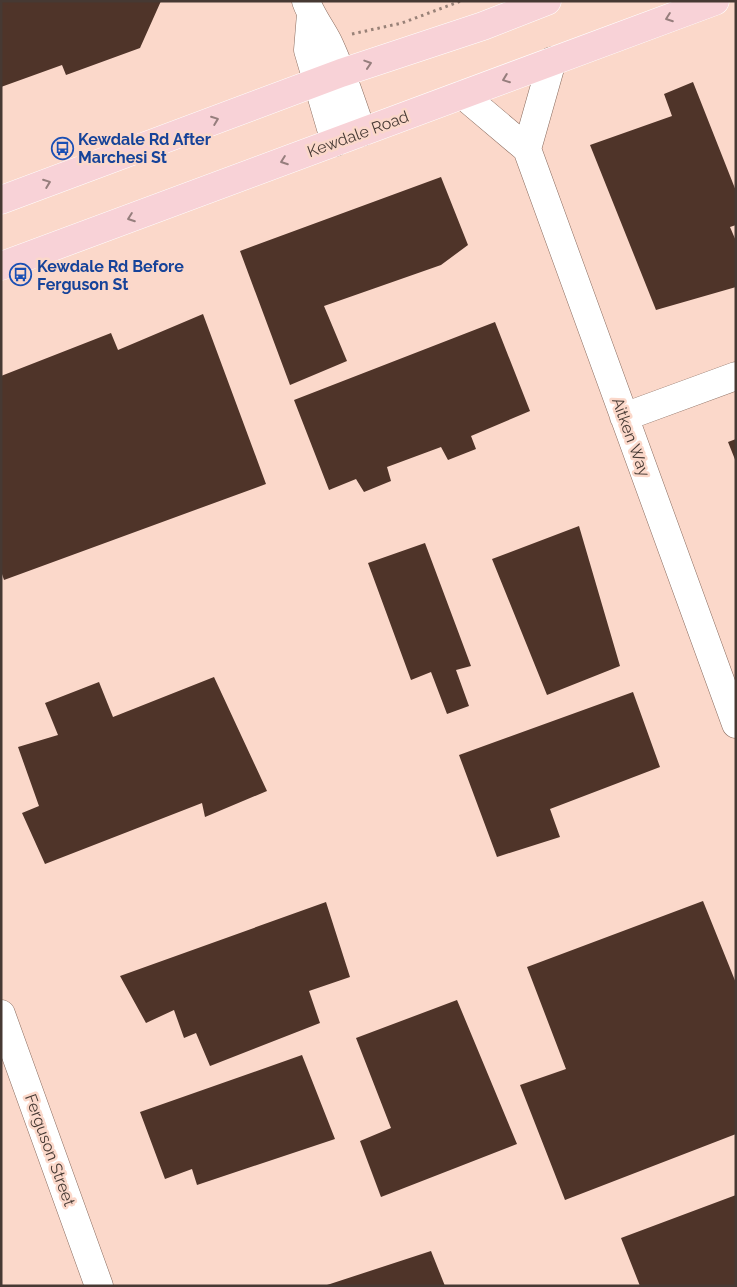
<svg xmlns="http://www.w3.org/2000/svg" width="737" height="1287" viewBox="0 0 737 1287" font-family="Raleway,sans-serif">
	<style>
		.building { fill: #4f3429 }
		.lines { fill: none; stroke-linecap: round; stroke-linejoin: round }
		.minor-casing { stroke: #896b5e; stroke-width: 29 }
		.major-casing { stroke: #fff; stroke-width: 29 }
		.path { stroke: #988177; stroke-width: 3; stroke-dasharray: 2.5 4; stroke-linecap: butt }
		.minor { stroke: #fff; stroke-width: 28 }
		.major { stroke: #f8d2d7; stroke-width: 28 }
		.oneway { stroke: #967e7d }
		.labels { text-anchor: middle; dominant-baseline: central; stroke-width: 5; stroke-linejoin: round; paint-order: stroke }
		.street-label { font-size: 16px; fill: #463933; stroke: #fbd8ca }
		.transit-label { font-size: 16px; font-weight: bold; fill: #164399; stroke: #fbd8ca; text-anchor: start }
	</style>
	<rect width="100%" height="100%" fill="#fbd8ca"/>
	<path class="building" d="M1,1H161L140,48L66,75L62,65L1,87Z
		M693,82L736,191V225L730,227L736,241V287L656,310L590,145L672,116L664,94Z
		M441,177L468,245L441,265L324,306L347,361L290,385L240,251Z
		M203,314L266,484L4,580L1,571V376L111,333L118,350Z
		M495,322L530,411L471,436L476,449L448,460L441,447L387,467L391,481L364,492L356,479L329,490L294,400Z
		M736,439V462L728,442Z
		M579,526L620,666L547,695L492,559Z
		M425,543L471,666L456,670L469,706L447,714L431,672L411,680L368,563Z
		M214,677L267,791L205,817L202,803L45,864L22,813L39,806L18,747L58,735L45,703L99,682L113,717Z
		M633,692L660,767L550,809L560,837L497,857L459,755Z
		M703,901L736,983V1134L565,1200L520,1085L566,1069L527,967Z
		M326,902L350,977L309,991L320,1023L210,1066L196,1033L184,1038L174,1010L146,1023L120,976Z
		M457,1000L517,1144L381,1197L360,1141L391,1128L356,1038Z
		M302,1055L335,1139L197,1185L192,1169L165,1179L140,1112Z
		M736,1195V1286H640L621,1238Z
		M431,1251L445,1286H328L327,1285Z"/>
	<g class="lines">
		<defs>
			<path id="minor" d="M306,1C311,16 321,28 328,42C342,71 351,102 362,132
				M311,14L308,50L335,142
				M463,95L527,149L736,724
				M527,149L552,61
				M624,417L736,376
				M1,1014L99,1286"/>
			<path id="major" d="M1,200L341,73L483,26L547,1
				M1,266L715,1"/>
		</defs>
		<use href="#minor" class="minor-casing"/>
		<use href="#major" class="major-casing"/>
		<path class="path" d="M352,34L402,23L461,1"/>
		<use href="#minor" class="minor"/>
		<use href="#major" class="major"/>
	</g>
	<defs><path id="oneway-chevron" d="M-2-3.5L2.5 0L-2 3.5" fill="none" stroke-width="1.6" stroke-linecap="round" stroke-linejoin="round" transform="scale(1.25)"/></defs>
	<g class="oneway">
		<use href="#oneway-chevron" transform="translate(669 18) rotate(160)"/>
		<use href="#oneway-chevron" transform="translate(368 64) rotate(-18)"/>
		<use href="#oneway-chevron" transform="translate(506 79) rotate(159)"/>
		<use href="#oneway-chevron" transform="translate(215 120) rotate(-21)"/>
		<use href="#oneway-chevron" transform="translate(284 161) rotate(160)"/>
		<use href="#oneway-chevron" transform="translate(47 183) rotate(-21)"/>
		<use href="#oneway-chevron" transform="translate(131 218) rotate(160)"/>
	</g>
	<defs>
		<symbol id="bus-ring" viewBox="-11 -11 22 22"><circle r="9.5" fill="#fbd8ca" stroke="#1a4fb4" stroke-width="1.5"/><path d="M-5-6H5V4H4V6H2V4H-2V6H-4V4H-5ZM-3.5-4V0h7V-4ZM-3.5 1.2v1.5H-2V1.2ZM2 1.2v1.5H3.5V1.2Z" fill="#1a4fb4"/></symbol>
	</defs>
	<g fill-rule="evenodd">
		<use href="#bus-ring" x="50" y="136" width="25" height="25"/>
		<use href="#bus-ring" x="8" y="262" width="25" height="25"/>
	</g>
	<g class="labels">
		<g class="street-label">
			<text transform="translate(358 134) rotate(-20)">Kewdale Road</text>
			<text transform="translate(631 437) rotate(70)">Aitken Way</text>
			<text transform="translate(50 1150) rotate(70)">Ferguson Street</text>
		</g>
		<g class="transit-label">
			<text x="78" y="139">Kewdale Rd After<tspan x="78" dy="18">Marchesi St</tspan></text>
			<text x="37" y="266">Kewdale Rd Before<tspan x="37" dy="18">Ferguson St</tspan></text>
		</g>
	</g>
	<rect width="737" height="1287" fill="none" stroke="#463933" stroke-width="5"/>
</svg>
